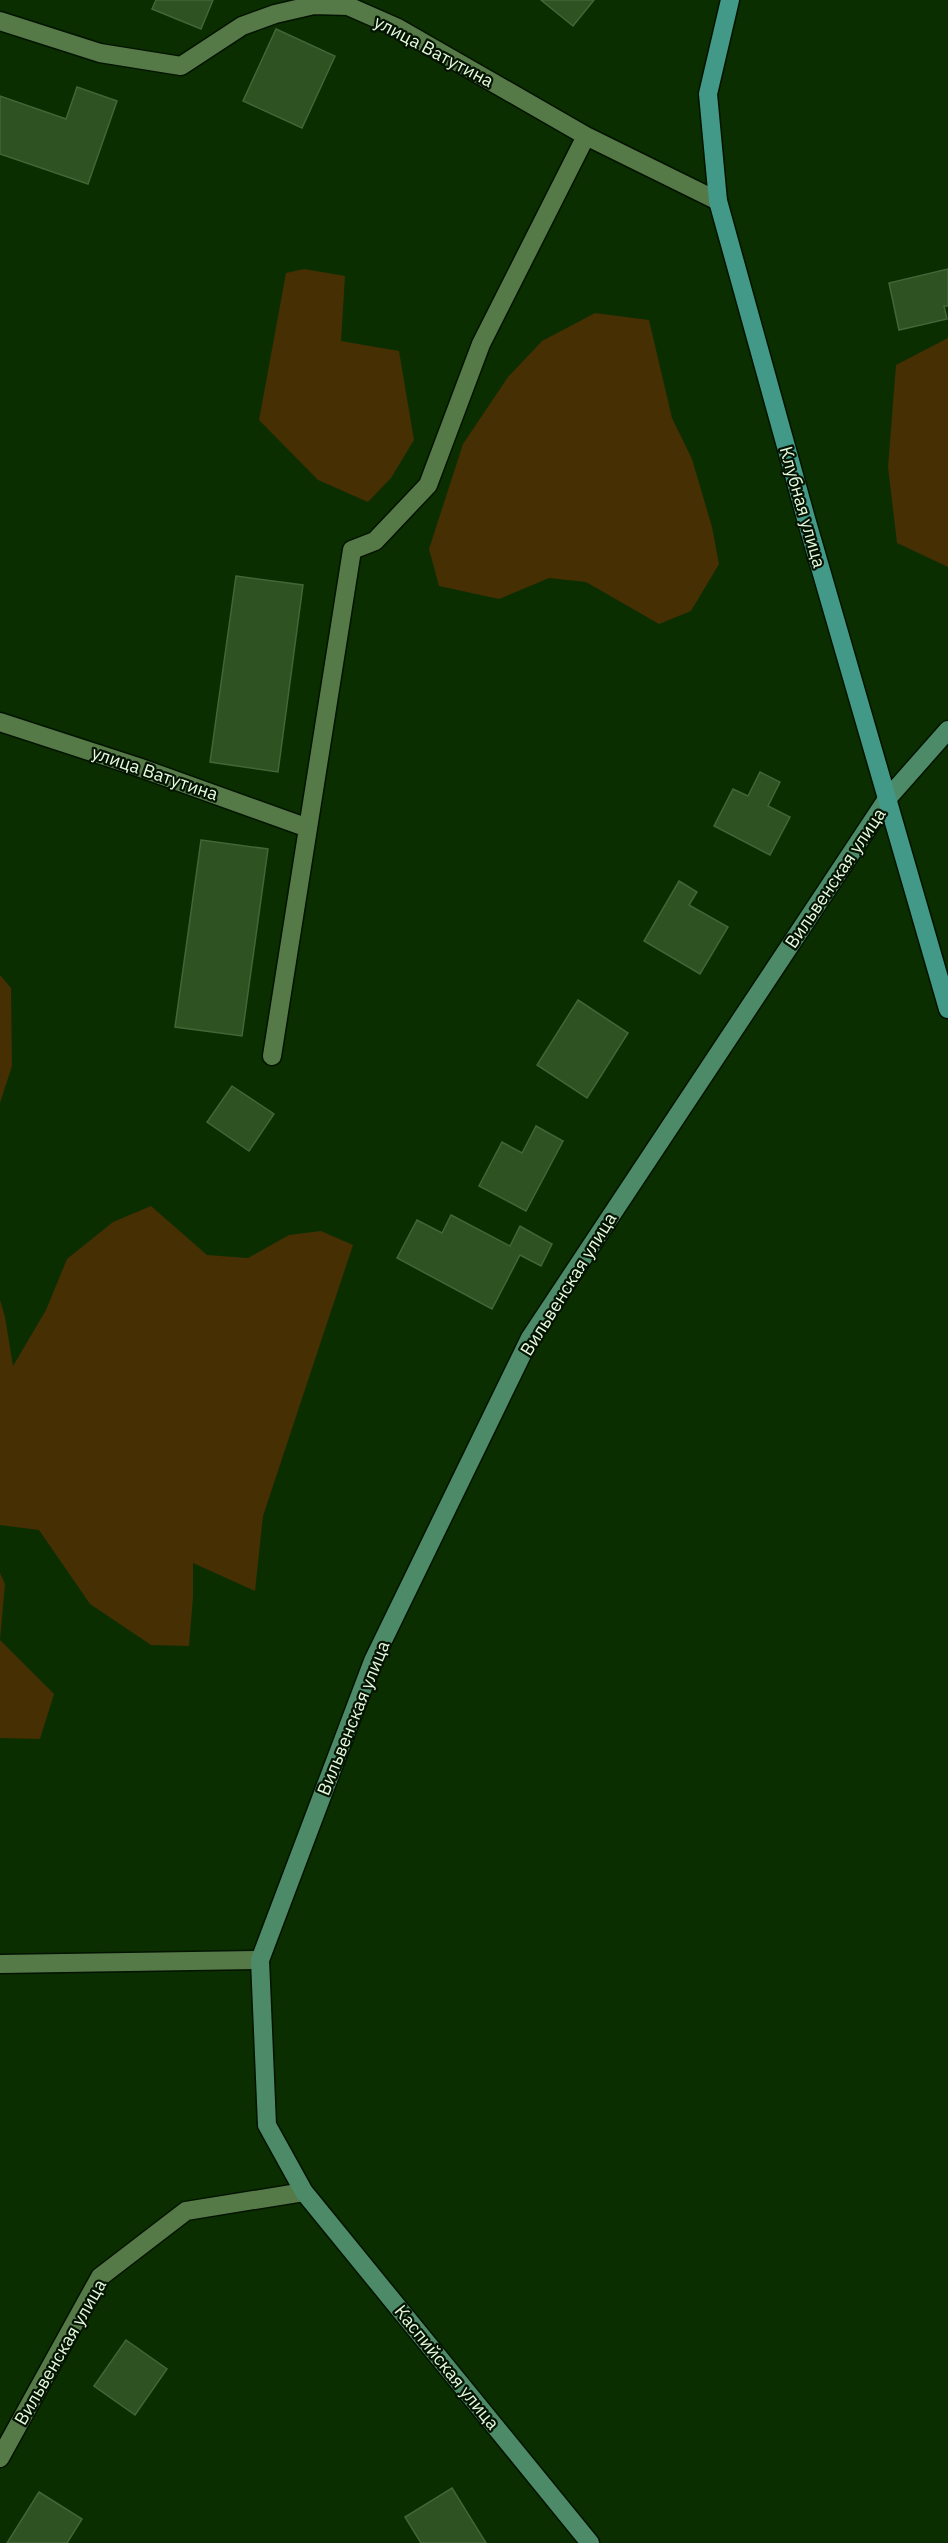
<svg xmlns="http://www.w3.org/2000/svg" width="948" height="2543" viewBox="0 0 948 2543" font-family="'IBM Plex Sans',sans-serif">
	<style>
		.green { fill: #452f03 }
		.building { fill: #2e5221; stroke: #426635; stroke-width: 1.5 }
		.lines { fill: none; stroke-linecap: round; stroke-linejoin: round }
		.street-casing { stroke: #031300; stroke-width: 21 }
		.secondary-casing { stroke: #031300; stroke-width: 21 }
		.primary-casing { stroke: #031300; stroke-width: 21 }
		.street { stroke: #557a48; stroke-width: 18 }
		.secondary { stroke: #4c8a68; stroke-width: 18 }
		.primary { stroke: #429988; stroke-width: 18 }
		.labels { text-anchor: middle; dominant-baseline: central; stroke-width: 4.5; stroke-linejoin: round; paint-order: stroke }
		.street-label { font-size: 18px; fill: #e4fadd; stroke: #051302 }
	</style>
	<rect width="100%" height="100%" fill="#0b2e00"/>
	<path class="green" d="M304,269L345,276L341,341L399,351L414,440L391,478L368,502L318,480L259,420L286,273Z
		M595,313L649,320L672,418L692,459L712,527L719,564L691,611L659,624L586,582L549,578L499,599L439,586L429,549L463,444L508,377L542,341Z
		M948,338V567L897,543L888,467L896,365Z
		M0,975L11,988L12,1066L0,1103Z
		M151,1206L207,1255L248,1258L289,1235L321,1231L353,1245L263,1516L255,1591L193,1563V1597L189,1646L151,1645L90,1604L39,1530L0,1525V1300L5,1317L13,1366L46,1310L67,1259L113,1222Z
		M0,1573L5,1584L0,1640L54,1694L40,1739L0,1738Z"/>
	<path class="building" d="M156,0H213L201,29L152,9Z
		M541,0H594L573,26Z
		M276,29L335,56L302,128L243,101Z
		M77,87L117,101L88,184L0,154V96L66,119Z
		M948,269V306H944L947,319L899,330L889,283Z
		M236,576L303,585L278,772L210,762Z
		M760,772L780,782L768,806L790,817L770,855L714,826L733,789L748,796Z
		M201,840L268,849L242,1036L175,1027Z
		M679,881L697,892L689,905L728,927L700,974L644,941Z
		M578,1000L628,1033L587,1098L537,1065Z
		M232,1086L274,1114L249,1151L207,1122Z
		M536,1126L563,1141L526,1211L479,1186L502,1142L522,1153Z
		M451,1215L510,1246L520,1226L552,1244L541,1266L520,1255L492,1309L397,1258L417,1220L442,1233Z
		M126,2340L167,2369L135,2415L94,2386Z
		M452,2488L486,2543H421L405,2517Z
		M39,2492L82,2519L67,2543H7Z"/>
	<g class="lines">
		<defs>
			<path id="street" d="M0,21L100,53L181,66L242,26L275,14L314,5L348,6L398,28L586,136L718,201
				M0,722L138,767L308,828
				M272,1056L352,550L375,541L428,485L481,344L586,136
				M0,1964L260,1960
				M0,2458L100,2277L186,2211L304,2192"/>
			<path id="secondary" d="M590,2543L304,2192L267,2125L260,1960L373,1661L530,1338L887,799L948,730"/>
			<path id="primary" d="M730,0L708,94L718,201L807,522L948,1009"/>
		</defs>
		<use href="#street" class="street-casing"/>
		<use href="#secondary" class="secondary-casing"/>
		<use href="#primary" class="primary-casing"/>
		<use href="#street" class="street"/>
		<use href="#secondary" class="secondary"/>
		<use href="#primary" class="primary"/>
	</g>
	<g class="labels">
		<g class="street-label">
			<text transform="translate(434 51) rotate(28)">улица Ватутина</text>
			<text transform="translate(803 507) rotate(74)">Клубная улица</text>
			<text transform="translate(155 773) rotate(19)">улица Ватутина</text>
			<text transform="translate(835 878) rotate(-56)">Вильвенская улица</text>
			<text transform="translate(568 1284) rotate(-58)">Вильвенская улица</text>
			<text transform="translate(353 1718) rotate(-68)">Вильвенская улица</text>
			<text transform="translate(60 2352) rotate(-60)">Вильвенская улица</text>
			<text transform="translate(447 2367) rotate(51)">Каспийская улица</text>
		</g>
	</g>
</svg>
